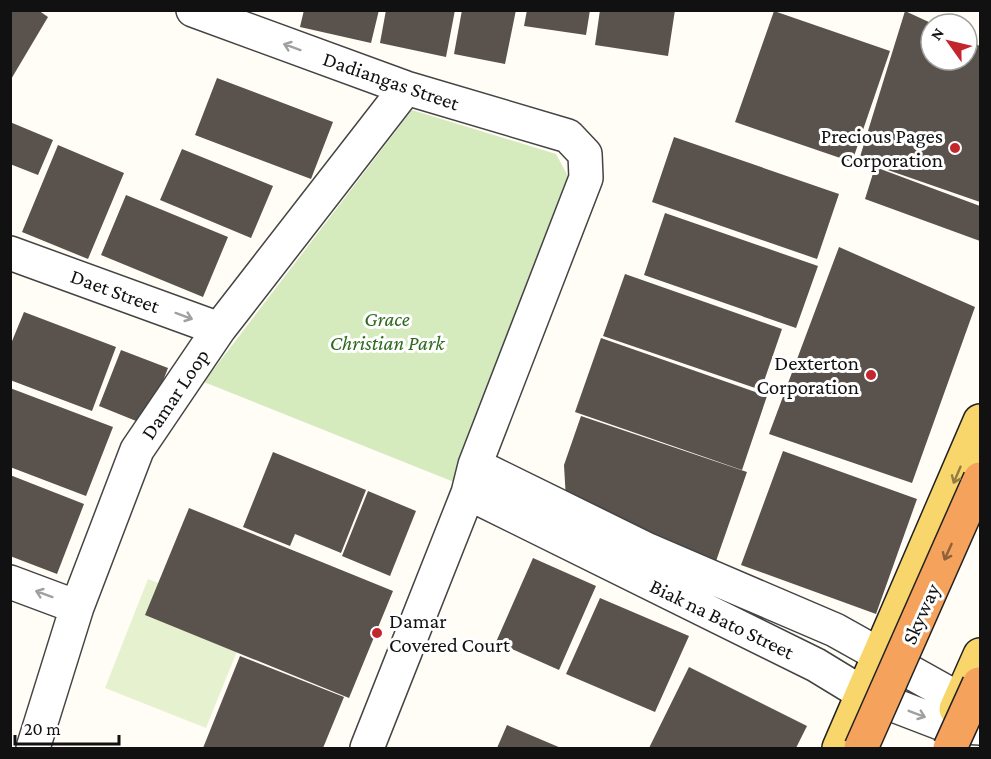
<svg xmlns="http://www.w3.org/2000/svg" width="991" height="759" viewBox="0 0 991 759" font-family="'Crimson Pro',serif">
	<style>
		.green { fill: #d5ebbd }
		.pitch { fill: #e6f2cf }
		.building { fill: #5a524d }
		.lines { fill: none; stroke-linecap: round; stroke-linejoin: round }
		.minor-casing { stroke: #444; stroke-width: 36 }
		.primary-casing { stroke: #222; stroke-width: 36 }
		.minor { stroke: #fff; stroke-width: 33 }
		.primary { stroke: #f9d66b; stroke-width: 33 }
		.motorway-bridge-casing { stroke: #222; stroke-width: 36; stroke-linecap: butt }
		.motorway-bridge { stroke: #f5a25d; stroke-width: 33 }
		.oneway { stroke: #a0a0a0 }
		.oneway2 { stroke: #917d42 }
		.oneway3 { stroke: #8e613b }
		.poi-dot { fill: #c4262e; stroke: #fff; stroke-width: 2 }
		.labels { text-anchor: middle; dominant-baseline: central; stroke-width: 6; stroke-linejoin: round; paint-order: stroke }
		.street-label { font-size: 21px; fill: #111; stroke: #fff }
		.poi-label { font-size: 21px; fill: #111; stroke: #fff; text-anchor: end }
		.park-label { font-size: 21px; font-style: italic; fill: #2f6b1f; stroke: #fff }
	</style>
	<rect width="100%" height="100%" fill="#fffdf5"/>
	<path class="green" d="M412,110L556,154L569,178L454,482L204,382Z"/>
	<path class="pitch" d="M148,579L250,619L206,728L105,688Z"/>
	<path class="building" d="M10,10H38L48,17L10,81Z
		M304,10H379L371,43L300,27Z
		M386,10H455L446,57L380,43Z
		M462,10H516L505,64L454,54Z
		M527,10H590L586,35L524,26Z
		M600,10H675L668,56L595,45Z
		M774,11L890,51L852,162L735,122Z
		M905,11L931,23V60H967V40L980,46V202L859,160Z
		M217,78L333,122L311,179L195,135Z
		M10,122L53,140L38,175L10,164Z
		M674,137L839,194L817,259L652,202Z
		M58,145L124,173L88,259L22,232Z
		M182,149L273,186L251,238L160,200Z
		M875,167L980,206V241L865,199Z
		M126,195L228,237L203,297L101,255Z
		M665,213L818,266L796,328L644,275Z
		M839,247L975,307L912,483L769,434Z
		M625,274L782,329L761,390L603,336Z
		M24,312L116,347L92,411L10,380V346Z
		M601,338L767,396L742,470L575,412Z
		M121,350L168,368L146,425L99,406Z
		M10,388L113,427L86,496L10,467Z
		M581,416L747,472L715,564L566,500L564,465Z
		M783,451L917,499L876,614L741,565Z
		M273,452L366,490L341,553L295,534L290,546L243,527Z
		M10,475L84,504L57,574L10,556Z
		M368,491L416,511L390,576L342,556Z
		M189,508L393,591L349,698L145,615Z
		M533,558L596,586L559,670L496,642Z
		M600,598L689,636L655,712L566,674Z
		M240,656L344,697L323,748H203Z
		M689,667L807,726L796,748H649Z
		M507,725L561,748H497Z"/>
	<g class="lines">
		<defs>
			<path id="minor" d="M193,10L406,88L568,136L585,154L586,178L475,465L468,493L367,748
				M10,253L219,329
				M475,465L648,550L835,630L980,711
				M468,493L816,665L862,693L948,726L980,728
				M10,582L77,607
				M33,748L77,607L137,450L219,329L406,88"/>
			<path id="primary" d="M956,709L980,655
				M839,748L980,421"/>
		</defs>
		<use href="#minor" class="minor-casing"/>
		<use href="#primary" class="primary-casing"/>
		<use href="#minor" class="minor"/>
		<use href="#primary" class="primary"/>
		<defs>
			<path id="motorway-bridge" d="M861,748L980,479
				M950,748L979,684"/>
		</defs>
		<use href="#motorway-bridge" class="motorway-bridge-casing"/>
		<use href="#motorway-bridge" class="motorway-bridge"/>
	</g>
	<defs><path id="oneway-shaft" d="M-6 0H5M1.5-3L5.5 0L1.5 3" fill="none" stroke-width="1.6" stroke-linecap="round" stroke-linejoin="round" transform="scale(1.5)"/></defs>
	<g class="oneway">
		<use href="#oneway-shaft" transform="translate(292 47) rotate(-160)"/>
		<use href="#oneway-shaft" transform="translate(184 316) rotate(20)"/>
		<use href="#oneway-shaft" transform="translate(44 594) rotate(-160)"/>
		<use href="#oneway-shaft" transform="translate(917 714) rotate(21)"/>
	</g>
	<use class="oneway2" href="#oneway-shaft" transform="translate(957 475) rotate(113)"/>
	<use class="oneway3" href="#oneway-shaft" transform="translate(948 552) rotate(114)"/>
	<g class="poi-dot">
		<circle cx="955" cy="148" r="6"/>
		<circle cx="871" cy="375" r="6"/>
		<circle cx="377" cy="633" r="6"/>
	</g>
	<g class="labels">
		<g class="street-label">
			<text transform="translate(391 81) rotate(19)">Dadiangas Street</text>
			<text transform="translate(115 291) rotate(20)">Daet Street</text>
			<text transform="translate(175 394) rotate(-56)">Damar Loop</text>
			<text transform="translate(921 614) rotate(-66)">Skyway</text>
			<text transform="translate(722 619) rotate(26)">Biak na Bato Street</text>
		</g>
		<g class="poi-label">
			<text x="943" y="136">Precious Pages<tspan x="943" dy="24">Corporation</tspan></text>
			<text x="859" y="363">Dexterton<tspan x="859" dy="24">Corporation</tspan></text>
			<text x="389" y="621" text-anchor="start">Damar<tspan x="389" dy="24">Covered Court</tspan></text>
		</g>
		<g class="park-label">
			<text x="387" y="319">Grace<tspan x="387" dy="24">Christian Park</tspan></text>
		</g>
	</g>
	<rect width="991" height="759" fill="none" stroke="#111111" stroke-width="24"/>
	<g transform="translate(949 42) rotate(304)"><circle r="28" fill="#ffffff" stroke="#a0a0a0" stroke-width="1.5"/>
	<path d="M0-4.5L10 22L0 15L-10 22Z" fill="#c4262e"/>
	<text y="-9" font-size="16" font-weight="bold" text-anchor="middle" fill="#111111">N</text>
	</g>
	<path d="M15 735v9h104v-9" fill="none" stroke="#111111" stroke-width="3"/>
	<text x="24" y="735" font-size="18" fill="#111111" stroke="#ffffff" stroke-width="4.5" paint-order="stroke">20 m</text>
</svg>
